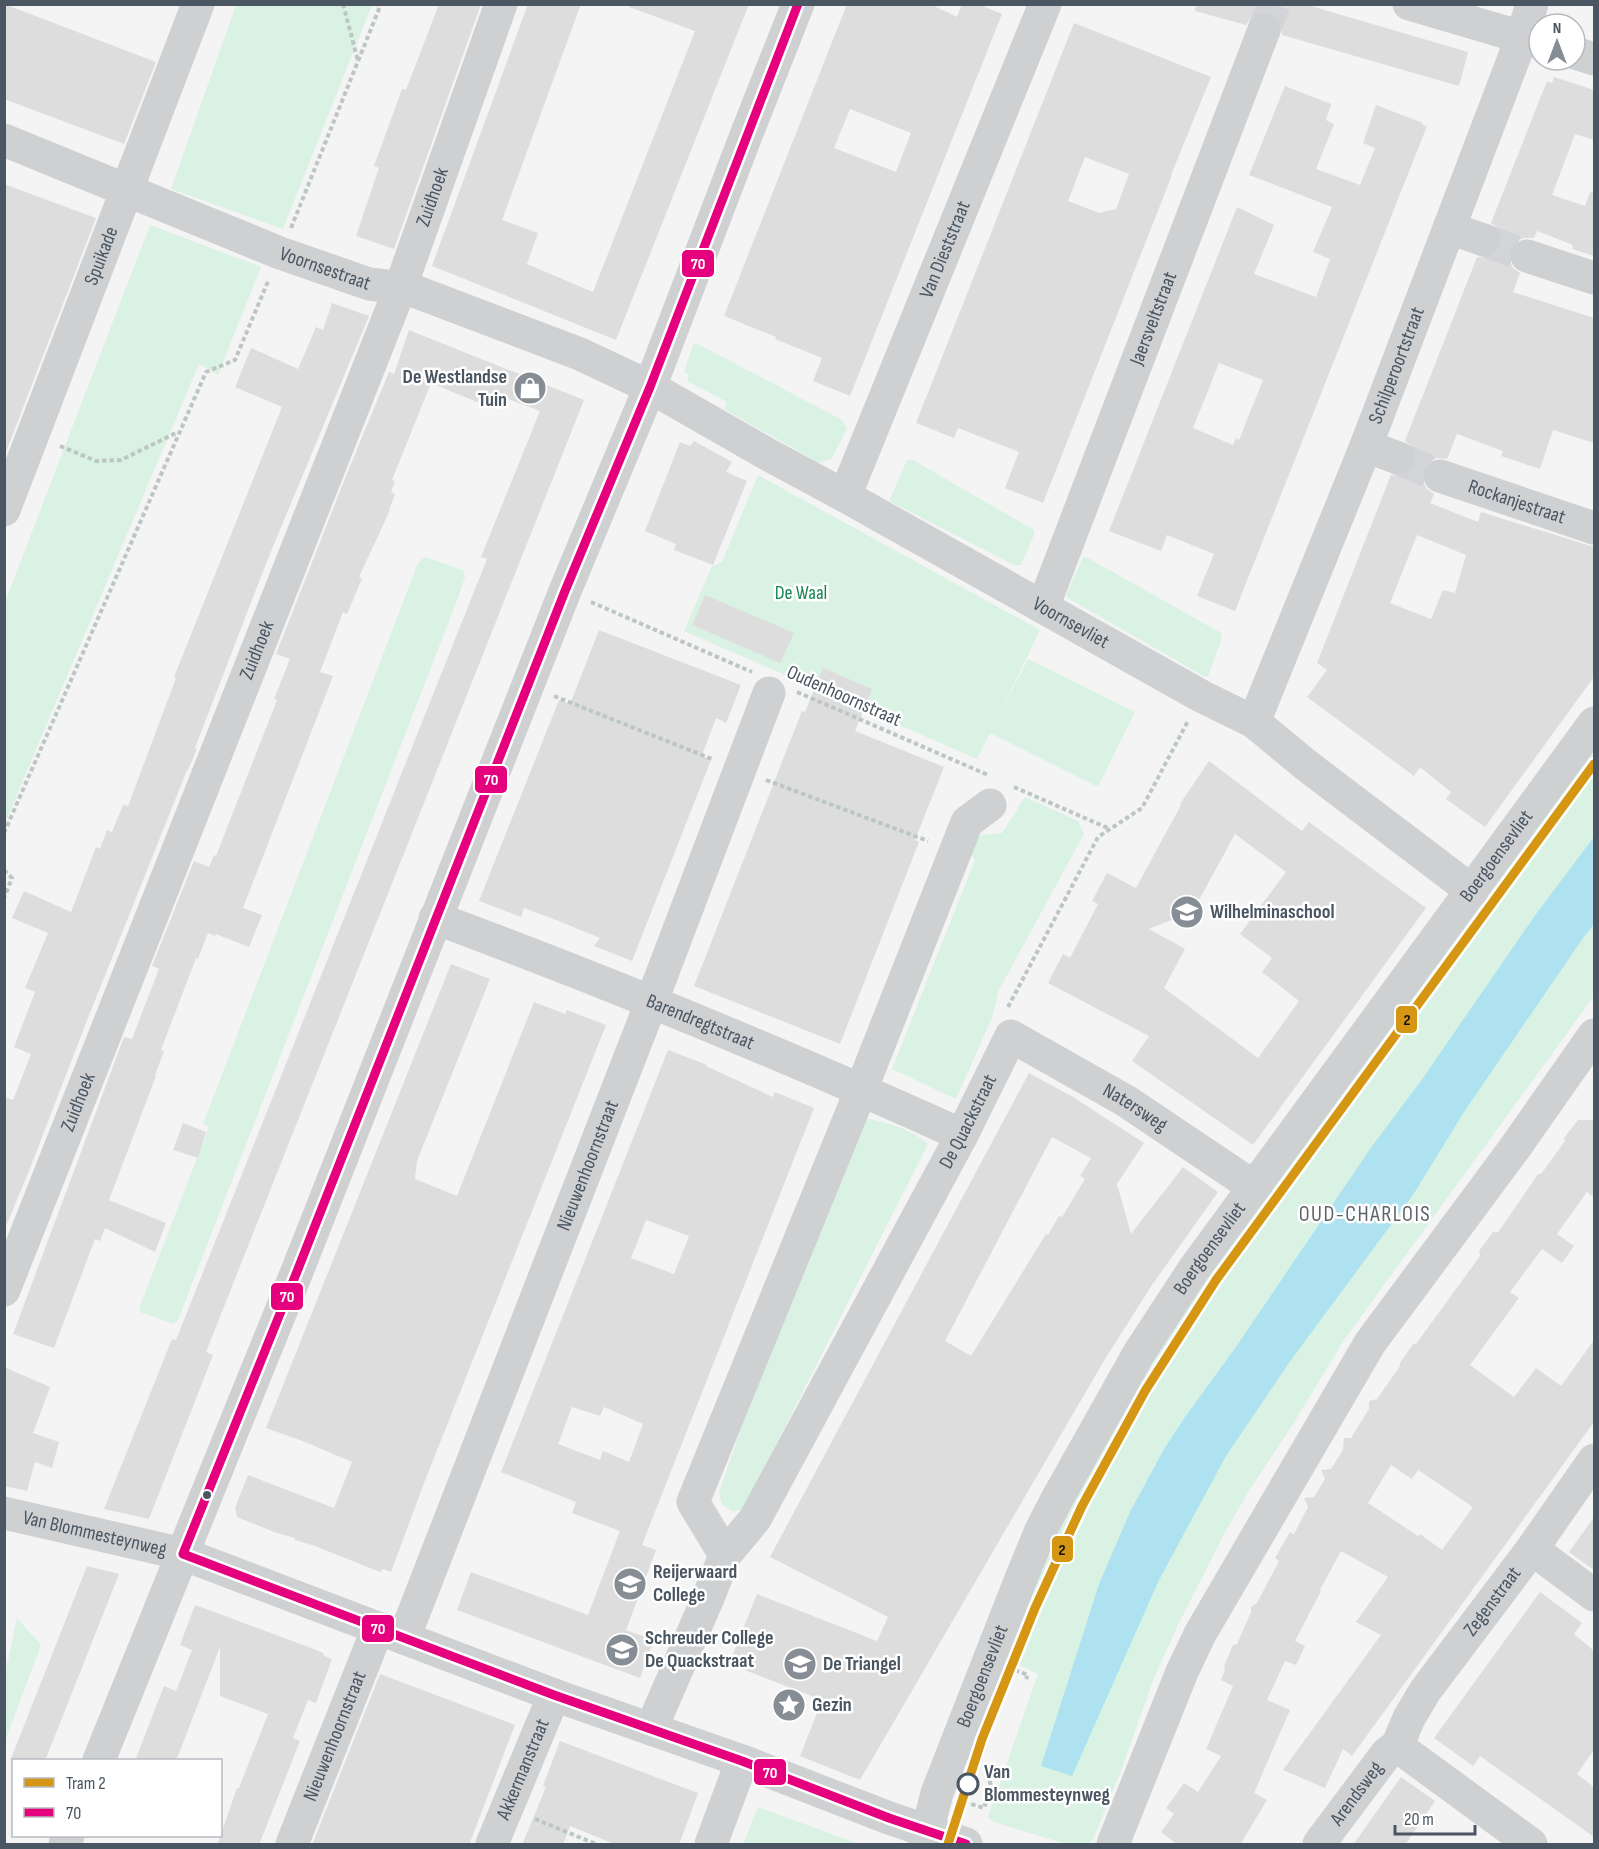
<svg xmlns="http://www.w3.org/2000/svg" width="1599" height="1849" viewBox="0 0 1599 1849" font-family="'Sofia Sans Condensed',sans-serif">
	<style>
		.green { fill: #d9f2e3 }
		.water { fill: #aee2f0 }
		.building { fill: #ddddde; fill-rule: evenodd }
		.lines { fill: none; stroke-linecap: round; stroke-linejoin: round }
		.minor-tunnel { stroke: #d2d4d7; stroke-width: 33; stroke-dasharray: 33 16; stroke-linecap: butt }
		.path { stroke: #bcc7c4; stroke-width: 4; stroke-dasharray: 4.5 3; stroke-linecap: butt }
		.minor { stroke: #ced0d2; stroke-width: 33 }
		.bus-1-casing { stroke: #fff; stroke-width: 14 }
		.bus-1 { stroke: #e5007d; stroke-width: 9 }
		.tram-1-casing { stroke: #fff; stroke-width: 14 }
		.tram-1 { stroke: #d49613; stroke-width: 9 }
		.bus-dot { fill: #4a5661; stroke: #fff; stroke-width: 2 }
		.stop-dot { fill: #fff; stroke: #4a5661; stroke-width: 3 }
		.labels { text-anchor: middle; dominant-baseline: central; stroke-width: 5; stroke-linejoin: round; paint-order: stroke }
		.street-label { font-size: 20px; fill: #4a5661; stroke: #fff }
		.poi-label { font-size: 20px; font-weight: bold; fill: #4a5661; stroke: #fff; text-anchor: start }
		.park-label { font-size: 20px; fill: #17864f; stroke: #fff }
		.stop-label { font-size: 20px; font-weight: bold; fill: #4a5661; stroke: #fff; text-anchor: start }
		.quarter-label { font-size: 22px; letter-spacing: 1.5px; fill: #5f6368; stroke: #fff }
		.line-badge { stroke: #fff; stroke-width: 2 }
		.badge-label { font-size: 16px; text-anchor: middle; font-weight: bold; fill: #fff }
		.pale-badge-label { font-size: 16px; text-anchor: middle; font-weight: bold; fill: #111 }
	</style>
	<rect width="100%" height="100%" fill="#f4f4f4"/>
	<path class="green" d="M236,5H372L283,229L171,189Z
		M150,225L261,267L218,375L199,364L5,823V602Z
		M696,343L842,420L847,429L832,458L819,463L724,409L727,402L687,381L689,374L684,372L693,344Z
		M907,460H913L1034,530V535L1021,565H1014L891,502L890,499Z
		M758,475L1040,630L995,724L1028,659L1135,712L1098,787L990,733L977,759L684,631L712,566L722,562Z
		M425,557L463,570L465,577L458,598L178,1320L174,1324L140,1312V1306L209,1127L203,1124L418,563Z
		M1083,557L1088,558L1221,633L1222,638L1208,676L1205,677L1068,598L1066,595Z
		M1594,746V996L1344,1340L1295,1421L1247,1494L1223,1536L1177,1627L1154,1678L1121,1771L1094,1837L1089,1844H1066L994,1822L988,1817L1038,1674L1005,1658L1030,1583L1133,1390L1198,1290Z
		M1025,797L1078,821L1084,834L999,990L992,1018L956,1099L892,1069L975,860L968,849L971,840L981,835L1002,833Z
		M864,1118C887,1122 911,1129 928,1144L743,1510L732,1511L722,1505L719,1492L744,1420Z
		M17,1618L41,1645L5,1741V1669L9,1657Z
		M758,1807L859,1844H743Z"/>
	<path class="water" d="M1594,837V924L1583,938L1464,1112L1413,1195L1291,1360L1226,1456L1159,1580L1072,1776L1041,1766L1099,1584L1130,1512L1164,1449L1185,1417L1236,1347L1370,1149L1423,1078L1536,914Z"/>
	<path class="building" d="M4,4L156,62L124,144L4,99Z
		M439,4H481L394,249L356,236L379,168L374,166L402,89L406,90Z
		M528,4H581L502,220L538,233L527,264L593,292L695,31L629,7V4H749L616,340L432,266Z
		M847,4H930L957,17L962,4H978L1002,14L850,396L813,381L822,358L775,339L776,337L724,316ZM850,109L911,133L896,172L834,148Z
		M1196,4H1304L1468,52L1459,86L1282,35V26L1279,19L1270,12L1262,11L1253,15L1246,25L1195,11Z
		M1074,23L1211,77L1171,175H1172L1043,503L1005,488L1019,452L958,428L954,438L916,423ZM1085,157L1129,174L1116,209L1099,213L1068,201Z
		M1554,77L1594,90V140L1575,134L1552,195L1585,206L1590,192L1594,193V256L1572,249L1573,245L1537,231L1534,238H1524L1514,242L1509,250V259L1513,268L1520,273L1513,292L1594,318V443L1553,430L1540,469L1501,456L1503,451L1457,434L1447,459L1437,458L1428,462L1422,469V479L1426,488L1434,494L1430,503L1478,522L1481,512L1594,547V677L1485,827L1446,799L1451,792L1420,767L1414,776L1307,697L1327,670L1317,663L1391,475L1402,476L1410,472L1415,465L1416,454L1412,446L1405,441L1477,257L1488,258L1497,254L1501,247L1502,236L1498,228L1491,223L1547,81L1552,83ZM1417,535L1466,555L1455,593L1443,590L1431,619L1390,603Z
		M1285,86L1331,104L1326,120L1334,124L1316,169L1360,185L1375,148L1363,143L1376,105L1423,123L1422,125L1427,126L1235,611L1197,596L1214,554L1167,535L1161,551L1109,531L1237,207L1274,225L1254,274L1316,297L1330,259L1313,252L1332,207L1249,175ZM1219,363L1263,380L1239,440L1236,438L1233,445L1193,428Z
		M4,184L96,218L6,452H4Z
		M332,303L369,316L267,561L195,748L197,749L188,770H187L86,1023L29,1171L4,1231V1097L13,1100L31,1054L14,1047L35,992L25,988L48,933L12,918L24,891L71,912L96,847L100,849L107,830L112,832L123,805L128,806L176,678L174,677L282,407L235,387L251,348L298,369L316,327L323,330Z
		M409,330L584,400L206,1352L213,1355L149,1519L104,1509L172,1339L176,1340L487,559L481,557L540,411L500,396L494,409L431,383L392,480L395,481L391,492L395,494L389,510H390L359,577L362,579L347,614L343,612L320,672L333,676L243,908L262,915L249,947L216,934L215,936L208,933L198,959L196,958L161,1050L164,1051L155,1075L156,1076L109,1200L166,1223L155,1252L105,1228L100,1241L95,1239L54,1348L13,1334L124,1037L132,1039L145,1005L159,969L152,966L194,861L209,867L214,855L216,856L277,700L274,699L290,659L276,654L346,476L389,372L394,374Z
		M694,441L732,462L726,472L747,481L713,565L674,550L676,544L645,531L680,442L690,446Z
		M705,595L794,633L780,663L692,625Z
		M599,630L741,685L726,723L716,718L702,755L711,760L632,961L594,946L600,938L556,920L524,908L521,917L479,901L559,700L570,704Z
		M823,668L872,689L855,731L944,767L915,840L919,842L840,1044L694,986L802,711L805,712Z
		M1209,761L1302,831L1309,822L1426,908L1253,1145L1132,1061L1149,1036L1048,983L1063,954L1070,958L1098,904L1092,901L1107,873L1136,888L1181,805L1180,804ZM1235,834L1286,872L1240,934L1272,958L1262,972L1299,1001L1258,1058L1164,988L1185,949L1149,929L1193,911Z
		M451,964L490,979L417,1161L415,1179L457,1196L534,1002L565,1014L567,1010L606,1025L424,1483L391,1572L383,1569L380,1572L315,1546L295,1540V1538L274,1532L237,1517L235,1508L248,1475L334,1508L352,1462L305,1442L266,1428Z
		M668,1050L707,1065L706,1066L773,1097L775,1092L814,1108L642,1545L656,1550L626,1630L654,1640L640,1678L457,1610L471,1572L588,1615L620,1531L572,1513L576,1502L501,1472ZM646,1220L689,1236L674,1274L631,1258ZM572,1407L600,1416L604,1407L643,1424L629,1462L603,1451L600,1460L558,1444Z
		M1029,1073L1073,1097L1144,1143L1117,1184L1131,1234L1183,1167L1218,1192L1152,1285L1105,1359L860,1780L800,1756L822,1700L729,1664L757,1594L877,1641L888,1617L770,1557ZM1052,1137L1091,1158L1080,1176L1085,1179L1062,1217L1059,1216L1048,1235L1046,1234L971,1356L945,1341Z
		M1578,1120H1594V1198L1587,1192L1557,1234L1574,1246L1562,1263L1542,1249L1510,1292L1519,1298L1470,1365L1514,1397L1536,1368L1561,1386L1594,1340V1422L1352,1756L1343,1749L1325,1788L1283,1770L1381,1635L1356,1622L1388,1577L1341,1551L1320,1590L1321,1591L1295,1641L1305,1646L1296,1665L1285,1661L1267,1700L1290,1710L1254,1793L1267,1800L1240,1845H1178L1161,1832L1174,1814L1166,1808L1184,1783L1198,1792L1221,1756L1206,1749L1233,1686L1221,1680L1225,1670L1224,1666L1233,1645L1237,1644L1251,1612V1607L1257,1603L1279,1561L1275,1558L1290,1532L1294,1534L1308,1507L1304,1498L1314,1497L1325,1479L1321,1470L1331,1469L1343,1450L1344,1438H1351L1369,1409V1401L1377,1399L1400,1366V1363L1413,1344H1416L1480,1256L1479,1251L1493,1232H1498L1506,1221L1538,1174H1541L1565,1141L1564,1138ZM1391,1465L1412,1479L1418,1470L1473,1507L1442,1550L1420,1534L1418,1536L1368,1503Z
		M183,1123L206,1132L198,1158L173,1150Z
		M4,1367L50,1387L33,1433L59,1442L52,1468L35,1462L27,1491L4,1486Z
		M1594,1517V1570L1569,1552Z
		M87,1566L119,1574L45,1761H10Z
		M1540,1592L1582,1623L1574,1634L1594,1651V1750L1577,1774L1594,1787V1837L1480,1756L1473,1766L1434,1738Z
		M195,1605L314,1649L323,1653L324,1656L332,1659L316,1703L308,1700L293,1738L300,1741L259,1845H217L237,1788H239L268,1714L220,1696V1647L176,1761H135L164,1686L176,1691L192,1650L180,1645Z
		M380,1674L515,1725L469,1845H312Z
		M560,1741L698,1793L679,1845H617L570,1826L563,1845H522L546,1787L543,1786Z
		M1401,1777L1435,1801L1405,1845H1353Z"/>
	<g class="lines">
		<path class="minor-tunnel" d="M1264,30L1274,4
			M1484,240L1527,256
			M1398,458L1440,476"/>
		<path class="path" d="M343,4L358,61
			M291,228L381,4
			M60,446L96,461L121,460L178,432
			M591,602L752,672
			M797,692L988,775
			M554,696L712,759
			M766,780L928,841
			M1014,787L1110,829
			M4,833L206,372L235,360L269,279
			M4,870L12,878L4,898
			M1008,1007L1098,837L1142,808L1188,721
			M1015,1670L1028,1675L1026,1679
			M964,1802L984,1808L991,1785L989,1780
			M535,1819L596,1844"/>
		<g class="minor">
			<path d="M1409,4L1539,42"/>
			<path d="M1575,53L1594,59"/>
			<path id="s1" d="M4,140L280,253L369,284L386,286H401L580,354L650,387L767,454L845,496L1201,696L1254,722L1306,765L1472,891"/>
			<path d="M1449,228L1484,240"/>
			<path d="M1527,256L1594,278"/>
			<path d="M1366,446L1398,458"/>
			<path id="s2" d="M1440,476L1594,528"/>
			<path id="s3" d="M845,496L1045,4"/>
			<path id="s4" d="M4,510L198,4"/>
			<path id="s5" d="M1043,607L1264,30"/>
			<path id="s6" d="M1254,722L1366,446L1522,37L1532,4"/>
			<path id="s7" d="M435,918C613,984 789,1057 962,1135"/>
			<path id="s8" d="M4,1290L401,286L501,4"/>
			<path id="s9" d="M4,1513L183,1554L554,1695L742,1761L889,1818L966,1844"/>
			<path d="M1532,1549L1594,1595"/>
			<path d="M725,1555L693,1502L861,1090L967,822L990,805"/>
			<path id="s10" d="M404,1638L651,1003L769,693"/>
			<path id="s11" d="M651,1729L708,1598L725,1555L755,1519L962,1135L1011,1036L1126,1101L1254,1187"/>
			<path id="s12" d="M1397,1746L1409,1718L1425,1691L1532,1549L1594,1460"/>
			<path d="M1397,1746L1531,1844"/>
			<path d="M99,1760L298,1269L565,591L650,387L745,138L798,4"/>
			<path d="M65,1844L68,1836"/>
			<path id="s13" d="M292,1844L378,1628"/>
			<path id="s14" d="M492,1844L554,1695"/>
			<path d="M711,1844L742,1761"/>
			<path id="s15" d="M924,1844L937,1793L1020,1581L1041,1530L1057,1499L1139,1353L1194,1269L1594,723"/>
			<path d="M1113,1844L1182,1672L1200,1634L1370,1343L1514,1149L1594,1035"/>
			<path id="s16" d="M1319,1844L1387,1753L1397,1746"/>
		</g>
		<defs>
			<path id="bus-1" d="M183,1554L298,1269L565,591L650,387L798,4
				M183,1554L554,1695L742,1761L889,1818L966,1844"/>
		</defs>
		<use href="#bus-1" class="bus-1-casing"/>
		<use href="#bus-1" class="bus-1"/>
		<defs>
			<path id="tram-1" d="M948,1844L982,1739L1035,1608L1082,1506L1145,1391L1216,1280L1594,764"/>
		</defs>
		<use href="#tram-1" class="tram-1-casing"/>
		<use href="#tram-1" class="tram-1"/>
	</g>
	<defs>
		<symbol id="shop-disc" viewBox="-11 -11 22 22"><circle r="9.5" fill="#868d94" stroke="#fff"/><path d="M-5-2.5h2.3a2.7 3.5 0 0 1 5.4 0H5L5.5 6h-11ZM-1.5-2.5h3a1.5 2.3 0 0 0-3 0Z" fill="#fff"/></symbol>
		<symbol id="school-disc" viewBox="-11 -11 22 22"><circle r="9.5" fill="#868d94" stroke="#fff"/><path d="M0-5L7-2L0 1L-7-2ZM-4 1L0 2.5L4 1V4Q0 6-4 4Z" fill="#fff"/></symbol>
		<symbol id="sight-disc" viewBox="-11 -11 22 22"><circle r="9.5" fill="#868d94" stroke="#fff"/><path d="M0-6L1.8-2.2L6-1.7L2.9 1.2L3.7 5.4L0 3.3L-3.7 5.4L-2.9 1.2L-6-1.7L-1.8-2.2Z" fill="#fff"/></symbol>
	</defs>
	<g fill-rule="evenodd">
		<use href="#shop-disc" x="511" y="369" width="38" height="38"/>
		<use href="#school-disc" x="1168" y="893" width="38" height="38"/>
		<use href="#school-disc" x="611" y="1565" width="38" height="38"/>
		<use href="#school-disc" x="603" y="1631" width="38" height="38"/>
		<use href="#school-disc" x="781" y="1645" width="38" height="38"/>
		<use href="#sight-disc" x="770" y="1686" width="38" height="38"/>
	</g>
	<circle class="bus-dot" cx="207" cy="1495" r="5"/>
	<circle class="stop-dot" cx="968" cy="1784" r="10"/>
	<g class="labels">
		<g class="street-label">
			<text stroke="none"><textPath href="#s8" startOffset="1174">Zuidhoek</textPath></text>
			<text stroke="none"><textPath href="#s3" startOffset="266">Van Dieststraat</textPath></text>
			<text stroke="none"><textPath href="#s4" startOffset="272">Spuikade</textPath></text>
			<text stroke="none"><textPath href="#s1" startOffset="346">Voornsestraat</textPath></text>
			<text stroke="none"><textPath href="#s5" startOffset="309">Jaersveltstraat</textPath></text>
			<text stroke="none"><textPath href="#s6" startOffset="384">Schilperoortstraat</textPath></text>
			<text stroke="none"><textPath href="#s2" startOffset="81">Rockanjestraat</textPath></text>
			<text stroke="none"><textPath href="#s1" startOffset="1176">Voornsevliet</textPath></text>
			<text stroke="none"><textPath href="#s8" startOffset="688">Zuidhoek</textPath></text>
			<text transform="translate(844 696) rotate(24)">Oudenhoornstraat</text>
			<text stroke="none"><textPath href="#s15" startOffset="1150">Boergoensevliet</textPath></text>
			<text stroke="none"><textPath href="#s7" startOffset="285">Barendregtstraat</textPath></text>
			<text stroke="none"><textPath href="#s8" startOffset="202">Zuidhoek</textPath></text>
			<text stroke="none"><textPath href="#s11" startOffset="926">Natersweg</textPath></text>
			<text stroke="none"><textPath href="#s11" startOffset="687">De Quackstraat</textPath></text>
			<text stroke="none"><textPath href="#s10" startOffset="507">Nieuwenhoornstraat</textPath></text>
			<text stroke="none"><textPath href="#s15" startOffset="664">Boergoensevliet</textPath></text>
			<text stroke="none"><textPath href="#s9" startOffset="93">Van Blommesteynweg</textPath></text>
			<text stroke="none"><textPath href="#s12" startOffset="174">Zegenstraat</textPath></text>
			<text stroke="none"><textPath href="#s15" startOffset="178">Boergoensevliet</textPath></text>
			<text stroke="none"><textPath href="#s13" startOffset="116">Nieuwenhoornstraat</textPath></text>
			<text stroke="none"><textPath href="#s14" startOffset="81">Akkermanstraat</textPath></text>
			<text stroke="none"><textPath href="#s16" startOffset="63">Arendsweg</textPath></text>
		</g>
		<g class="poi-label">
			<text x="507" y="377" text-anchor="end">De Westlandse<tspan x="507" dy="23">Tuin</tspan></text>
			<text x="1210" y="912">Wilhelminaschool</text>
			<text x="653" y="1572">Reijerwaard<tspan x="653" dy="23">College</tspan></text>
			<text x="645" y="1638">Schreuder College<tspan x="645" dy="23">De Quackstraat</tspan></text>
			<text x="823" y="1664">De Triangel</text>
			<text x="812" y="1705">Gezin</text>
		</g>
		<g class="park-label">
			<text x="801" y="593">De Waal</text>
		</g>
		<g class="stop-label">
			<text x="984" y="1772">Van<tspan x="984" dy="23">Blommesteynweg</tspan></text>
		</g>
		<g class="quarter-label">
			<text x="1365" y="1214">OUD-CHARLOIS</text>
		</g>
	</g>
	<g class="line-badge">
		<rect x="681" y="249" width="34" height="29" rx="6" fill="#e5007d"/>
		<rect x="474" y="765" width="34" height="29" rx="6" fill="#e5007d"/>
		<rect x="1395" y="1005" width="23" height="29" rx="6" fill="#d49613"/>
		<rect x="270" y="1282" width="34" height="29" rx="6" fill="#e5007d"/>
		<rect x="1051" y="1535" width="23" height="28" rx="6" fill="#d49613"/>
		<rect x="361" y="1614" width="34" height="29" rx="6" fill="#e5007d"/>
		<rect x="753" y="1758" width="34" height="28" rx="6" fill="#e5007d"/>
	</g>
	<g class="badge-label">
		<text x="698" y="269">70</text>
		<text x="491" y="785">70</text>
		<text x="287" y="1302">70</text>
		<text x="378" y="1634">70</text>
		<text x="770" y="1778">70</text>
	</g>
	<g class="pale-badge-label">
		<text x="1407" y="1025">2</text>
		<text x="1062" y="1555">2</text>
	</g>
	<rect width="1599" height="1849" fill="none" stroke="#4a5661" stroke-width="12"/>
	<rect x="12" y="1759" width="210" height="78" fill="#ffffff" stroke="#b7bbc0" stroke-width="1.5"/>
	<rect x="24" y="1778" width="30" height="9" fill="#d49613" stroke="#b7bbc0" stroke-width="1.5"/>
	<text x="66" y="1789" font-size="18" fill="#4a5661">Tram 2</text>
	<rect x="24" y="1808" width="30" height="9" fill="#e5007d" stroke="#b7bbc0" stroke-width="1.5"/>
	<text x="66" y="1819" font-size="18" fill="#4a5661">70</text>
	<g transform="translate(1557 42)"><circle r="28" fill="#ffffff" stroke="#b7bbc0" stroke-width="1.5"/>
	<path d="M0-4.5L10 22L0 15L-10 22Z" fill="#868d94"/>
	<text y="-9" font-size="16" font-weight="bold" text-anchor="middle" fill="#4a5661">N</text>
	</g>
	<path d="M1395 1825v9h80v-9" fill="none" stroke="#4a5661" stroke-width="3"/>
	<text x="1404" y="1825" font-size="18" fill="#4a5661" stroke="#ffffff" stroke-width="4.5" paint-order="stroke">20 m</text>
</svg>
